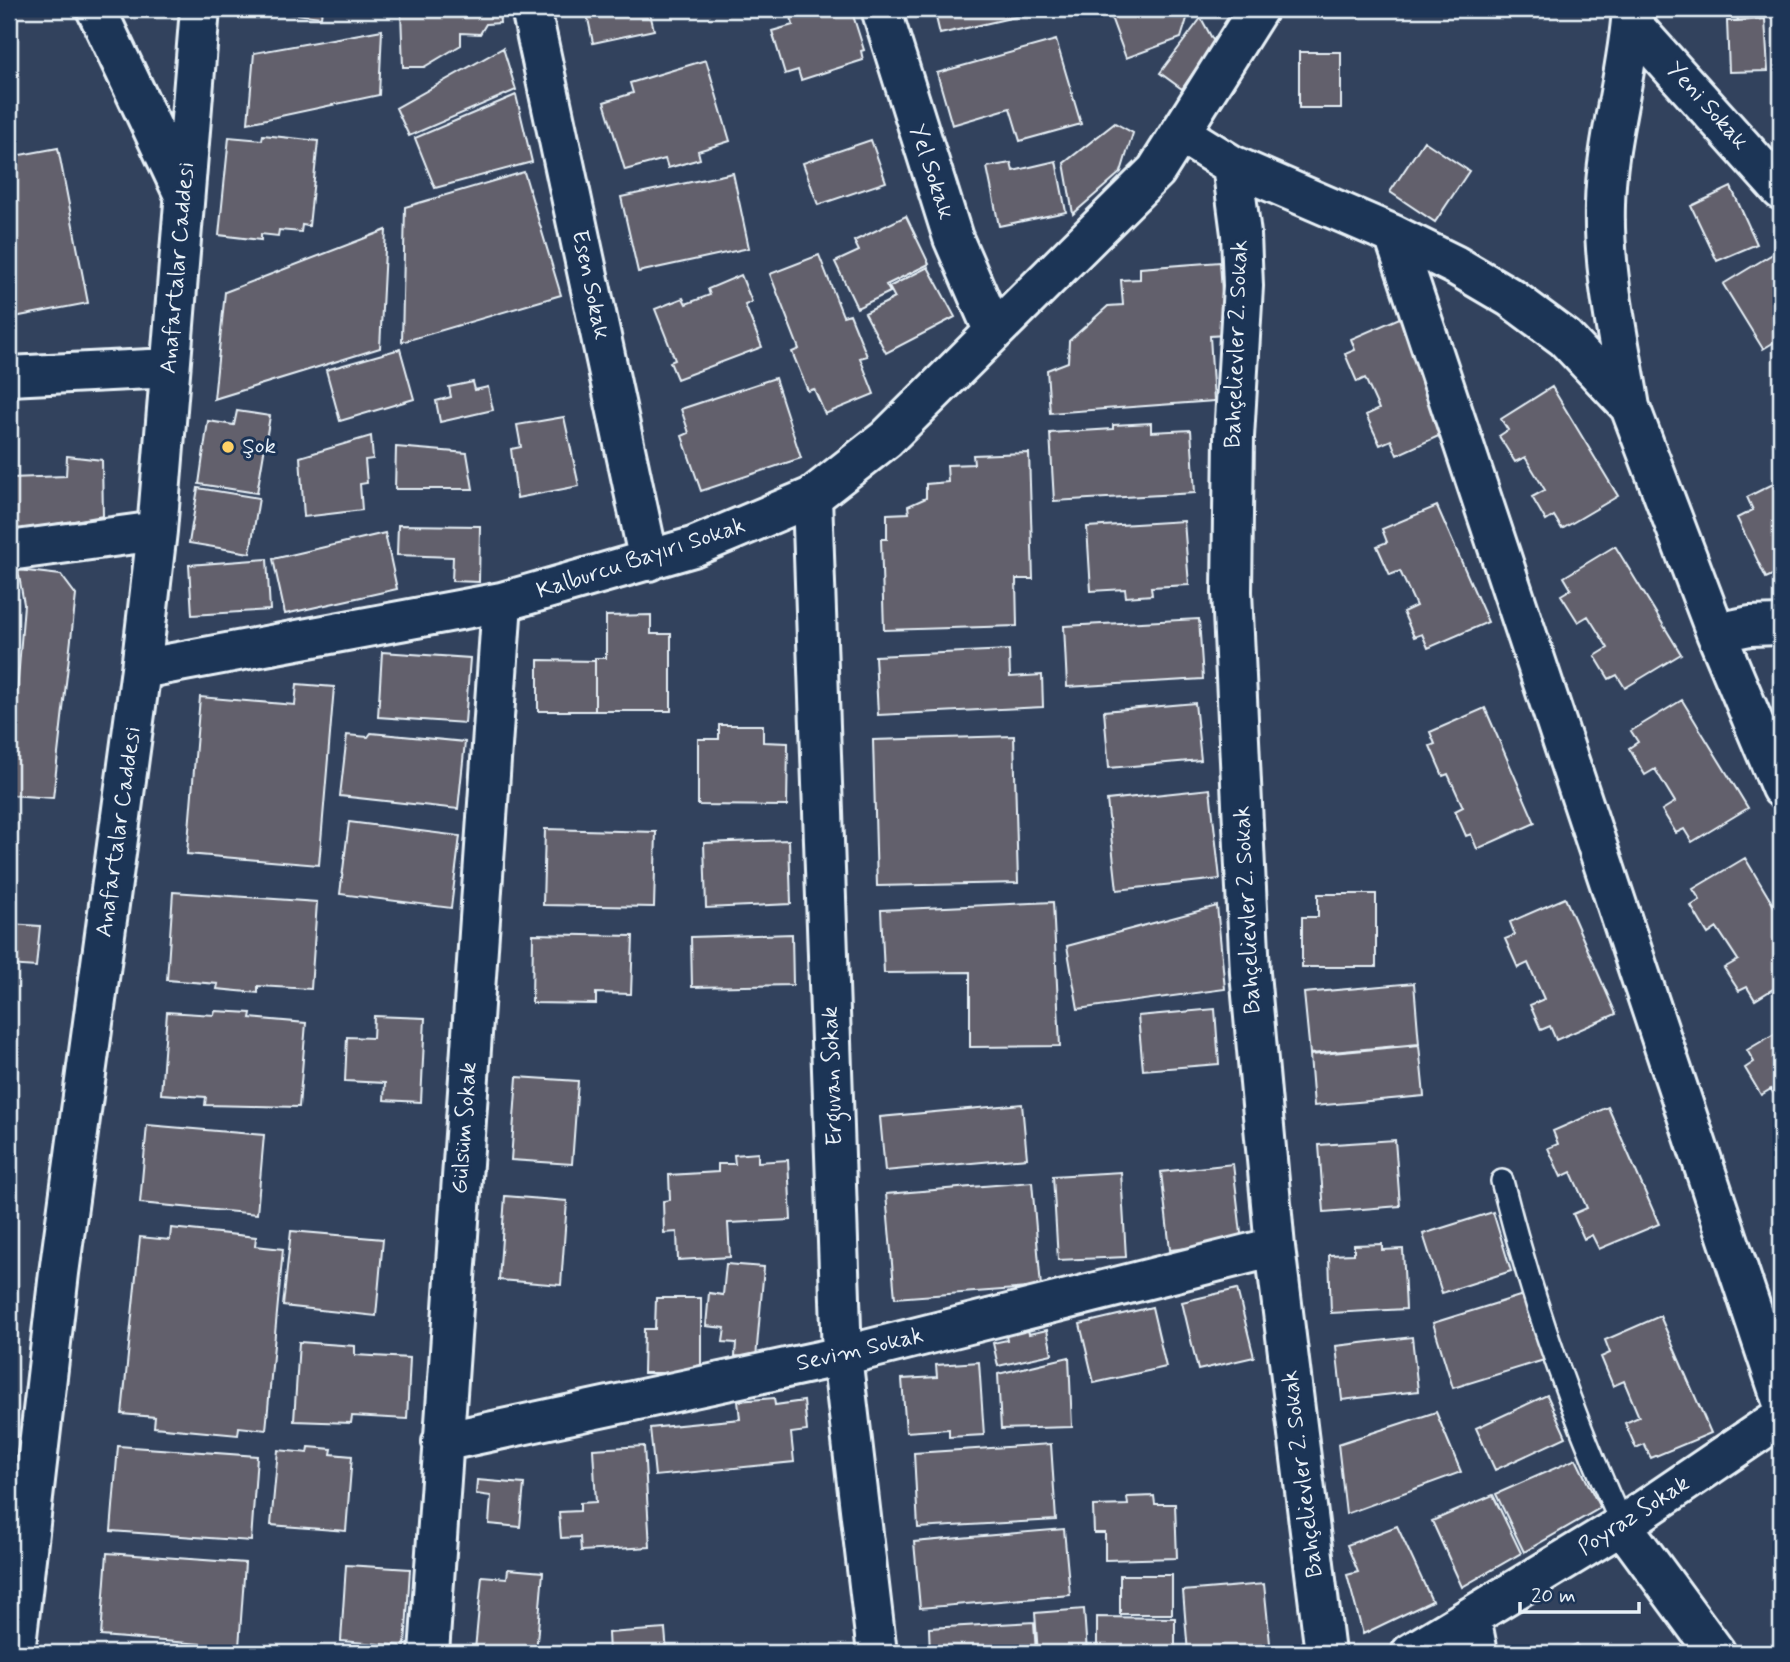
<svg xmlns="http://www.w3.org/2000/svg" width="1790" height="1662" viewBox="0 0 1790 1662" font-family="Mynerve,sans-serif">
	<style>
		.building { fill: #62606c; stroke: #e8f1f8; stroke-width: 2 }
		.lines { fill: none; stroke-linecap: round; stroke-linejoin: round }
		.service-casing { stroke: #e8f1f8; stroke-width: 26 }
		.minor-casing { stroke: #e8f1f8; stroke-width: 44 }
		.service { stroke: #1d3557; stroke-width: 21 }
		.minor { stroke: #1d3557; stroke-width: 38 }
		.poi-dot { fill: #ffd166; stroke: #1d3557; stroke-width: 2.5 }
		.labels { text-anchor: middle; dominant-baseline: central; stroke-width: 6; stroke-linejoin: round; paint-order: stroke }
		.street-label { font-size: 23px; fill: #e8f1f8; stroke: #1d3557 }
		.poi-label { font-size: 23px; fill: #e8f1f8; stroke: #1d3557; text-anchor: start }
	</style>
	<rect width="100%" height="100%" fill="#32425d"/>
	<filter id="ink" filterUnits="userSpaceOnUse"><feTurbulence type="fractalNoise" baseFrequency=".0143" numOctaves="2"/><feDisplacementMap in="SourceGraphic" scale="14" xChannelSelector="R" yChannelSelector="G"/><feConvolveMatrix kernelMatrix="1 2 1 2 8 2 1 2 1" color-interpolation-filters="sRGB"/></filter>
	<g filter="url(#ink)">
		<path class="building" d="M250,9H322L321,17Z
			M370,9H499L500,23L486,24L480,34L461,33V45L424,67H403L401,12L370,13Z
			M586,9H649L654,30L593,43Z
			M818,9H851L864,50L861,51L863,60L801,80L798,70L785,74L772,31L793,25L791,17Z
			M934,9H1022L1024,15L940,34Z
			M1108,9H1190L1181,38L1126,58Z
			M1736,9H1765V19L1738,21Z
			M1201,18L1214,42L1182,89L1160,73Z
			M1765,19L1768,71L1729,72L1727,21Z
			M382,30L379,95L248,123L254,53Z
			M1056,40L1081,124L1020,141L1010,108L952,125L937,73Z
			M503,48L516,90L409,136L396,108Z
			M1299,52H1341V108H1299Z
			M706,60L730,141L698,151L700,159L668,168L665,159L625,170L604,102L633,93L630,83Z
			M516,95L532,162L435,188L415,138Z
			M1115,123L1133,133L1121,172L1073,214L1064,163Z
			M263,135L318,141L309,226L302,225L301,232L279,230L278,236L261,234V240L219,235L229,137L262,140Z
			M871,140L886,182L818,205L803,163Z
			M1424,141L1469,171L1435,222L1390,192Z
			M58,148L88,303L9,318V157Z
			M1056,161L1066,212L999,226L987,167L1011,163L1013,171Z
			M524,172L561,295L402,342L405,207Z
			M733,173L749,248L638,272L621,197Z
			M1731,187L1757,244L1717,261L1691,206Z
			M906,216L929,264L886,285L890,292L857,308L835,262L859,251L854,241Z
			M386,230L380,348L214,399L225,292Z
			M1781,249V338L1763,349L1723,284Z
			M819,255L843,316L850,314L867,356L860,358L874,394L825,414L814,389L808,391L792,352L799,349L770,274Z
			M1220,262L1225,335L1210,336L1214,401L1050,413L1047,370L1068,362L1069,341L1108,306L1123,305L1121,280L1140,279V268Z
			M928,267L955,317L886,353L865,313L895,298L889,287Z
			M741,275L752,302L745,305L762,347L677,379L670,362L675,360L655,309L683,298L686,304L710,295L708,289Z
			M1404,316L1454,429L1397,455L1391,440L1380,445L1366,415L1379,409L1365,378L1357,382L1345,354L1355,350L1351,339Z
			M400,349L414,399L340,421L326,370Z
			M775,378L801,458L701,491L682,436L689,433L681,409Z
			M473,382L475,390L488,387L493,410L440,422L436,401L451,397L449,387Z
			M1552,387L1618,496L1562,529L1554,516L1546,521L1532,497L1545,490L1525,457L1515,462L1499,436L1508,430L1501,419Z
			M237,411L270,416L257,493L199,484L208,421L234,425Z
			M564,417L579,486L517,498L511,449L521,447L517,425Z
			M1151,423V432L1191,430L1195,493L1054,501L1050,433L1113,429V425Z
			M371,436L373,459L365,460L367,483L360,484L362,510L304,517L300,457Z
			M396,447L467,453L473,489H395Z
			M1029,453L1033,579H1016L1017,626L884,630L881,539H887V514L909,513L908,506L926,498V484L948,482L947,465L974,464L973,455Z
			M67,456L102,460L103,516L9,532V469L10,478L66,476Z
			M1781,480V571L1766,578L1737,518L1753,510L1747,497Z
			M198,488L259,498L250,553L189,543Z
			M1437,506L1488,622L1428,648L1422,634L1414,637L1403,612L1416,606L1400,571L1390,575L1377,546L1387,542L1382,529Z
			M1184,521L1189,585L1151,587L1152,595L1126,597L1125,589L1091,591L1087,527Z
			M398,525L480,526L479,582L452,581L453,557L397,555Z
			M385,533L397,589L285,614L273,559Z
			M1615,546L1681,654L1625,688L1617,675L1609,679L1595,656L1608,648L1588,616L1578,622L1561,595L1571,589L1564,577Z
			M267,559L270,610L192,615L189,565Z
			M18,570L61,575L76,595L53,798L9,795L24,604Z
			M651,615V634H671V711H595V658H606V616Z
			M1199,619L1203,679L1067,687L1064,626Z
			M1009,650L1010,677L1042,675L1043,707L878,715L875,656Z
			M382,652L470,658L465,723L378,717Z
			M538,660L595,661V711H538Z
			M297,684L334,687L319,865L187,854L200,697L295,705Z
			M1682,700L1748,808L1692,842L1684,829L1676,833L1662,810L1675,802L1655,769L1645,775L1629,748L1638,742L1631,731Z
			M1195,703L1201,760L1109,768L1104,711Z
			M9,705H15L9,795Z
			M1485,708L1535,823L1477,849L1471,834L1466,836L1455,811L1463,807L1448,774L1443,776L1430,746L1435,744L1430,732Z
			M719,725H763V742L788,743L787,806L698,805V739H719Z
			M371,733L465,742L458,809L340,796L347,735L368,737Z
			M1014,736L1018,883L877,886L873,740Z
			M1210,789L1220,879L1117,890L1107,800Z
			M349,822L460,836L451,908L340,894Z
			M545,829L656,832L654,907L543,905Z
			M789,840L791,904L706,908L704,843Z
			M1745,858L1781,918V984L1755,1000L1747,987L1739,991L1724,968L1738,960L1717,928L1708,934L1691,906L1700,900L1693,889Z
			M173,892L317,902L311,989L258,986V993L217,989L218,984L167,980Z
			M1318,894H1376V967H1302V917H1318Z
			M1565,898L1616,1014L1556,1040L1550,1026L1541,1030L1530,1005L1544,999L1528,963L1518,968L1505,939L1515,935L1510,922Z
			M1053,902L1060,1046L970,1047V972L884,973L881,910Z
			M1217,906L1225,989L1078,1009L1067,946Z
			M9,924L40,926L36,967L9,965Z
			M533,934L633,936L631,994L596,993V1004L532,1003Z
			M792,934L793,985L692,987L691,937Z
			M1414,983L1419,1044L1310,1054L1304,993Z
			M1215,1009L1219,1064L1143,1070L1138,1016Z
			M215,1011L251,1013L250,1018L306,1023L299,1107L205,1105L206,1097L161,1094L167,1012L214,1015Z
			M374,1016L425,1018L421,1102L384,1100L385,1083L345,1081L347,1037L373,1038Z
			M1781,1030V1106L1771,1089L1761,1095L1745,1068L1754,1062L1747,1050Z
			M1419,1045L1424,1096L1314,1106L1310,1055Z
			M517,1077L578,1081L572,1164L511,1160Z
			M1022,1104L1027,1158L885,1171L880,1117Z
			M1608,1107L1659,1224L1599,1249L1592,1235L1584,1239L1573,1214L1587,1208L1571,1172L1561,1177L1548,1148L1558,1144L1553,1131Z
			M147,1125L264,1135L257,1214L140,1203Z
			M1395,1140L1400,1206L1324,1212L1319,1145Z
			M758,1153V1162L788,1160L791,1220L728,1223L730,1257L678,1260L677,1232L664,1233L663,1201L670,1200L669,1175L718,1172V1164H735L734,1155Z
			M1233,1164L1242,1242L1170,1250L1161,1172Z
			M1121,1172L1126,1257L1058,1260L1053,1176Z
			M1032,1182L1041,1287L895,1298L886,1194Z
			M505,1196L567,1201L561,1285L499,1280Z
			M1493,1212L1511,1271L1442,1293L1423,1234Z
			M171,1228L256,1237L255,1246L283,1249L266,1430L239,1427L238,1435L154,1427L155,1417L122,1414L140,1237L170,1240Z
			M291,1231L383,1239L376,1316L283,1306Z
			M1382,1244V1250L1403,1249L1406,1309L1331,1313L1329,1255L1354,1254V1245Z
			M726,1264L764,1267L756,1358L735,1356L736,1343L723,1342L725,1328L706,1326L709,1293L723,1295Z
			M1237,1289L1254,1357L1198,1370L1182,1302Z
			M1523,1295L1544,1360L1453,1388L1433,1323Z
			M656,1298H701V1373H643L644,1329H655Z
			M1152,1307L1166,1367L1094,1383L1080,1324Z
			M1660,1316L1711,1433L1651,1458L1644,1444L1636,1448L1625,1423L1639,1417L1624,1381L1613,1386L1601,1357L1610,1353L1605,1340Z
			M1026,1322L1029,1334L1047,1330L1052,1354L998,1366L993,1343L1007,1340L1004,1326Z
			M1412,1337L1418,1391L1342,1400L1336,1346Z
			M299,1342L355,1346V1355L410,1358L407,1419L352,1416L351,1423L294,1421Z
			M1069,1357L1072,1427L1001,1429L998,1374Z
			M979,1362L984,1435L949,1437V1429L906,1432L902,1379L937,1377L936,1365Z
			M1547,1395L1566,1437L1495,1470L1476,1428Z
			M774,1398L775,1405L804,1401L807,1431L791,1433L794,1462L655,1476L650,1428L740,1419L738,1401Z
			M1436,1412L1461,1472L1346,1514L1338,1444Z
			M1051,1444L1056,1520L918,1528L914,1453Z
			M118,1446L257,1456L251,1541L111,1531Z
			M644,1446L650,1547L581,1551L580,1537L561,1538L559,1512L580,1511V1503L596,1502L593,1449Z
			M309,1447L332,1449L331,1454L352,1456L346,1531L271,1525L278,1450L308,1453Z
			M1576,1459L1600,1508L1524,1552L1496,1494Z
			M477,1480L524,1484L520,1527L489,1524L491,1496L476,1494Z
			M1493,1495L1521,1553L1462,1587L1432,1521Z
			M1154,1496L1155,1504H1175L1177,1558L1105,1560V1533H1094L1093,1506L1128,1505L1127,1497Z
			M1397,1526L1432,1601L1363,1634L1347,1575L1358,1572L1347,1545Z
			M1064,1529L1070,1595L920,1608L914,1542Z
			M107,1553L245,1563L239,1647L101,1636Z
			M346,1565L410,1569L405,1646L341,1641Z
			M508,1569L543,1572L536,1653L475,1650L482,1576L507,1578Z
			M1120,1575H1172V1614H1120Z
			M1264,1584L1271,1653H1188L1183,1591Z
			M1084,1609L1087,1653H1038L1035,1613Z
			M1097,1617L1175,1618V1651L1097,1649Z
			M1034,1622L1036,1653H930L929,1628Z
			M665,1629L667,1653H609L608,1633Z
			M1577,1644L1582,1653H1557Z"/>
		<g class="lines">
			<defs>
				<path id="service" d="M1502,1181C1532,1300 1571,1413 1622,1525"/>
				<path id="minor" d="M96,9L183,193
					M531,9L649,561
					M881,9L953,238L993,330
					M1631,23L1781,190
					M1182,134L1232,165L1394,235L1455,265L1511,298L1565,338L1630,407L1716,633L1781,788
					M1232,165L1241,234L1243,286L1234,437L1232,592L1250,973L1275,1247L1325,1653
					M1394,235L1781,1398
					M9,376L170,368
					M1630,407C1619,341 1603,272 1605,205C1606,139 1628,75 1632,9
					M812,497L842,1356L877,1653
					M9,551L157,531
					M1716,633L1750,626L1781,625
					M141,669L502,602L693,547L812,497L886,439L1156,171L1258,9
					M442,1442L842,1356L1275,1247
					M1622,1525L1716,1653
					M1471,1618L1478,1653
					M15,1653L59,1273L141,669L157,531L200,9
					M429,1653L502,602
					M1411,1653L1622,1525L1781,1417"/>
			</defs>
			<use href="#service" class="service-casing"/>
			<use href="#minor" class="minor-casing"/>
			<use href="#service" class="service"/>
			<use href="#minor" class="minor"/>
		</g>
	</g>
	<circle class="poi-dot" cx="228" cy="447" r="7"/>
	<g class="labels">
		<g class="street-label">
			<text transform="translate(1707 106) rotate(48)">Yeni Sokak</text>
			<text transform="translate(931 172) rotate(72)">Yel Sokak</text>
			<text transform="translate(178 268) rotate(-85)">Anafartalar Caddesi</text>
			<text transform="translate(590 285) rotate(78)">Esen Sokak</text>
			<text transform="translate(1237 344) rotate(-88)">Bahçelievler 2. Sokak</text>
			<text transform="translate(641 559) rotate(-18)">Kalburcu Bayırı Sokak</text>
			<text transform="translate(119 832) rotate(-82)">Anafartalar Caddesi</text>
			<text transform="translate(1248 910) rotate(-93)">Bahçelievler 2. Sokak</text>
			<text transform="translate(833 1076) rotate(-92)">Erguvan Sokak</text>
			<text transform="translate(465 1128) rotate(-86)">Gülsüm Sokak</text>
			<text transform="translate(860 1350) rotate(-13)">Sevim Sokak</text>
			<text transform="translate(1303 1474) rotate(-97)">Bahçelievler 2. Sokak</text>
			<text transform="translate(1634 1516) rotate(-33)">Poyraz Sokak</text>
		</g>
		<g class="poi-label">
			<text x="242" y="447">Şok</text>
		</g>
	</g>
	<rect width="1790" height="1662" fill="none" stroke="#1d3557" stroke-width="35"/>
	<rect x="18" y="18" width="1755" height="1627" fill="none" stroke="#e8f1f8" stroke-width="2.5" filter="url(#ink)"/>
	<path d="M1520 1602v10h119v-10" fill="none" stroke="#e8f1f8" stroke-width="3.5"/>
	<text x="1531" y="1602" font-size="21" fill="#e8f1f8" stroke="#1d3557" stroke-width="5" paint-order="stroke">20 m</text>
</svg>
